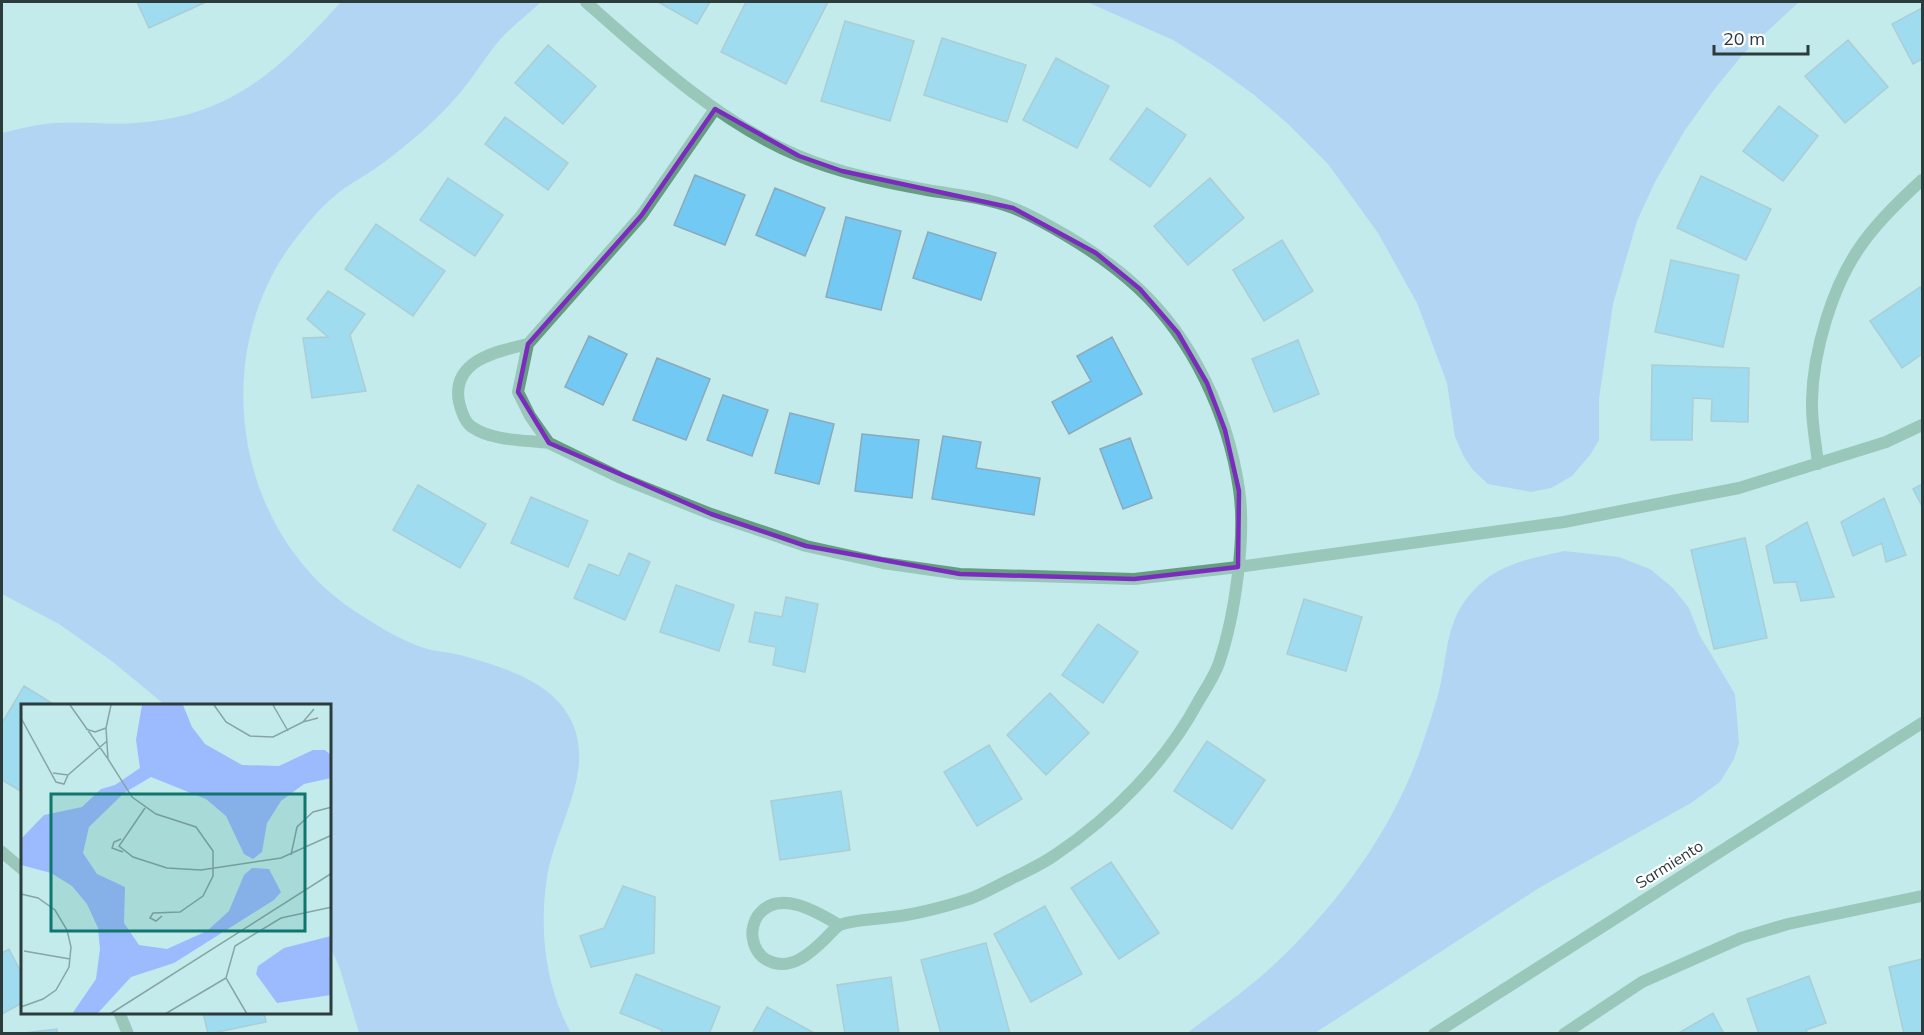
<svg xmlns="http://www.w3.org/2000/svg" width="1924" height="1035" viewBox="0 0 1924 1035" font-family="Mulish,sans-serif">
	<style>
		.water { fill: #9cbafe }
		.building { fill: #72c9f3; stroke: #8baaba; stroke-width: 1.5 }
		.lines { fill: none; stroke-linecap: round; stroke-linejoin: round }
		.street { stroke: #659d80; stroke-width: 12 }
		.marked { fill: none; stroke: #7b2cbf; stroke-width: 4.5; stroke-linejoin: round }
		.labels { text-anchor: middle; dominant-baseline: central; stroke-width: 4.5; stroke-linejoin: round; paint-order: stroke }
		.street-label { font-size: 16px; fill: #2c3c3c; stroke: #fff }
		.inset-road { fill: none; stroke: #87a5a5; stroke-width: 1.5 }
		.view { fill: #0f766e; fill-opacity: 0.15; stroke: #0f766e; stroke-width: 3 }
		.inset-edge { fill: none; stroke: #2c3c3c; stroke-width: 3 }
	</style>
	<rect width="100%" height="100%" fill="#c4ebeb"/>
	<path class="water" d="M341,2H541C527,15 510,28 497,43C482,62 469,84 452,102C430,126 403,149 376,168C363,177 349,184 337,194C318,209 302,230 288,249C207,366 239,540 361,615C381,628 404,642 427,649C438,652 449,652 460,655C496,665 543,678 565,710C602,764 556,822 547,877C539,930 545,986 571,1033H359L340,969L330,946V705H165L113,662L59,624L2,594V133C19,129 37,124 56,123C82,121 108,125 134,123C231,117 279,70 341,2Z
		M1087,2H1799L1744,53L1713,91L1685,130L1655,182L1637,221L1613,304L1599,399V440L1590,455L1572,476L1551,488L1531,492L1488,484L1473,470L1464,457L1455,437L1447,383L1417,303L1378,233L1328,164L1287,123L1253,94L1214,66L1173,40Z
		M1564,551L1619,557L1650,569L1673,588L1689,608L1700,636L1735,694L1739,743L1734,759L1720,782L1691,803L1539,888L1315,1033H1187C1219,1009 1253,986 1282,957C1342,899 1394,827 1421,748C1428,728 1435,707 1440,687C1448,651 1446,619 1474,590C1497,564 1532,558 1564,551Z"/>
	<path class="building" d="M137,2H206L149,28Z
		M658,2H710L697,24Z
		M746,2H828L786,84L721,52Z
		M1922,8V59L1913,64L1892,24Z
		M845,21L914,41L890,121L821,101Z
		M942,38L1026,65L1007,122L924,95Z
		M1848,40L1888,87L1845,123L1805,76Z
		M548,45L596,86L563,124L515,83Z
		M1056,58L1109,86L1077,148L1023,120Z
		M1779,106L1818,136L1783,181L1743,151Z
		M1147,108L1186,135L1150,187L1110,159Z
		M505,117L568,163L548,190L485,144Z
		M695,175L745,195L725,245L674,225Z
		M1701,176L1771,209L1746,260L1677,228Z
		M448,178L503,215L475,256L420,220Z
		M1210,178L1244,218L1188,265L1154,226Z
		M775,188L825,208L805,256L756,235Z
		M846,217L901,231L881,310L826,297Z
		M376,224L445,271L413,316L345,269Z
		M928,232L996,253L981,300L913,278Z
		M1282,240L1313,291L1264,321L1233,270Z
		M1671,260L1739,275L1723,347L1655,332Z
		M1920,287L1922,291V354L1902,368L1870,321Z
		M328,291L365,314L350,335L366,391L312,398L303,338L328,337L307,319Z
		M589,336L627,354L603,405L565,387Z
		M1112,337L1142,394L1069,434L1052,402L1091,381L1077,356Z
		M1298,340L1319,394L1274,412L1252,359Z
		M657,358L710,379L686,440L633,420Z
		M1652,365L1749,368L1748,422L1711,421L1712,399L1693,398L1692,440H1651Z
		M723,395L768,410L752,456L707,440Z
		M790,413L834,424L819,484L775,473Z
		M862,434L919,440L912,498L855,491Z
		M943,436L981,442L976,468L1040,478L1034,515L932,499Z
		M1130,438L1152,498L1123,509L1100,449Z
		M1922,484V506L1913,489Z
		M418,485L486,524L460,568L393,530Z
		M531,497L588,521L568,567L511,543Z
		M1884,498L1906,555L1886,562L1882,543L1853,556L1841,522Z
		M1807,522L1834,597L1801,601L1796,582L1774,583L1766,546Z
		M1745,538L1767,638L1714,649L1691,550Z
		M629,553L650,562L625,620L574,598L589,564L619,576Z
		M676,585L734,605L719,651L660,632Z
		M786,597L818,604L805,672L773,665L776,647L749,642L755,612L782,617Z
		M1304,599L1362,617L1346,671L1287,654Z
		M1098,624L1138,652L1103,703L1062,675Z
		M24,686L55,705H22V792L2,780V723Z
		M1050,693L1089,733L1046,775L1007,735Z
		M1207,741L1265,780L1232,829L1174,791Z
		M989,745L1022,799L977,826L944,772Z
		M841,791L850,850L780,860L771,801Z
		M1111,862L1159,933L1119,959L1071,888Z
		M623,886L655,897L654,953L591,967L580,936L604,928Z
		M1045,906L1082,974L1031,1002L994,934Z
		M986,943L1010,1034H941L921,960Z
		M9,949L22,974V1003L2,1014V953Z
		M1922,959V1034H1904L1889,967Z
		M636,974L720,1007L709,1034H660L662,1030L620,1013Z
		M1809,976L1826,1023L1806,1030L1808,1034H1759L1747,999Z
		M891,977L899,1034H845L837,985Z
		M767,1007L816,1034H752Z
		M203,1012H264L266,1022L208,1034Z
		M1713,1013L1724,1034H1677Z
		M57,1029V1034H24V1033Z"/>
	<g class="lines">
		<path class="street" d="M586,2C648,57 721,124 799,156C839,173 884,182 927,190C956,195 985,197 1013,208C1031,215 1050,226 1067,236C1092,251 1117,268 1138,288C1193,339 1228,415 1239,489C1246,538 1235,616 1219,663C1214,677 1205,690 1198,702C1165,763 1113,816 1055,855C1041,865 1024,872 1009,880C996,886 983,894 969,899C944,907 918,914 892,917C880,919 850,920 840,925C837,926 829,935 827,937C812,952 790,973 767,960C759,956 754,947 753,939C751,931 754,920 759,914C780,889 817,912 839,925
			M715,109L641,216L528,344L518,392L530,416L549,443L621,478L711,514L806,546L883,563L960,574L1134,579L1238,567L1564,522L1739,488L1886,442L1922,425
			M528,344C498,351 451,360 459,402C461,410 465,423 472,427C492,441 525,440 549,443
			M1818,464C1816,443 1811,421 1812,400C1813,352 1832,287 1860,247C1877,222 1900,200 1922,180
			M2,852L22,869
			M119,1012L128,1034
			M1434,1034L1922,723
			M1564,1034L1642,982L1741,938L1788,924L1922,896"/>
	</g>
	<path d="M0 0H1924V1035H0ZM715,109L799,156L842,171L1013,208L1096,253L1140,289L1178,333L1207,383L1225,430L1239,491L1238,567L1134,579L960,574L806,546L711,514L549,443L518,392L528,344L641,216Z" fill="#c4ebeb" fill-opacity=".55" fill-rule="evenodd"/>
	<path class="marked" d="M715,109L799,156L842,171L1013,208L1096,253L1140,289L1178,333L1207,383L1225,430L1239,491L1238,567L1134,579L960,574L806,546L711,514L549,443L518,392L528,344L641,216Z"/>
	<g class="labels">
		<g class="street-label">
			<text transform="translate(1669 864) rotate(-32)">Sarmiento</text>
		</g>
	</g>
	<g transform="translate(21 704)">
		<rect width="310" height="310" fill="#c4ebeb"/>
		<path d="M121,1H162L171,23L184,40L221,61L258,62L292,46H304L310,51V74L283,80L260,97L246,119L241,148L232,155L223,150L205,112L185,95L130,73L103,89L68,123L62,149L76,170L104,183L103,219L118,241L146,245L186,227L208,207L223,171L231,164L248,165L260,188L253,196L153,259L110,273L76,310H51L75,275L79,245L77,224L66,200L51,182L30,169L0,161V135L23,111L61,103L80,85L94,81L119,64L115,36ZM310,232V291L256,299L235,270L237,262L263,244Z" fill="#9cbafe"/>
		<path class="inset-road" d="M49,1L87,55L85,24L90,1M193,1L205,18L229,32L252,33L282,18M252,1L267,27M293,5L282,18L297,14M0,14L35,78L43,80L47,71M65,25L74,28L85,24M87,55L111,93L135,110L175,123L192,147V172L182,192L159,208L132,209L129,214L135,217L141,212M32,69L47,71L86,37M124,104L98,142L112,153L146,164L180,166L260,154L311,131M100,135L93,138L91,144L102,148M270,151L276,123L292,108L311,103M0,190L17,194L34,206L46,226L50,243L48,263L35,286L22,295L0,303M3,247L49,255M89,310L311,169M144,310L205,274M226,310L205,274L214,242L260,214L311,203"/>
		<path class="view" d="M30,90H284V227H30Z"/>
		<rect width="310" height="310" class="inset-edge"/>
	</g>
	<rect width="1924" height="1035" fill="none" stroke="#2c3c3c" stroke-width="6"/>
	<path d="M1714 45v9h94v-9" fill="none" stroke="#2c3c3c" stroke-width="3"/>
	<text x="1723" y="45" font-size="18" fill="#2c3c3c" stroke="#ffffff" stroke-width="4.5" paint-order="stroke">20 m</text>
</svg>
